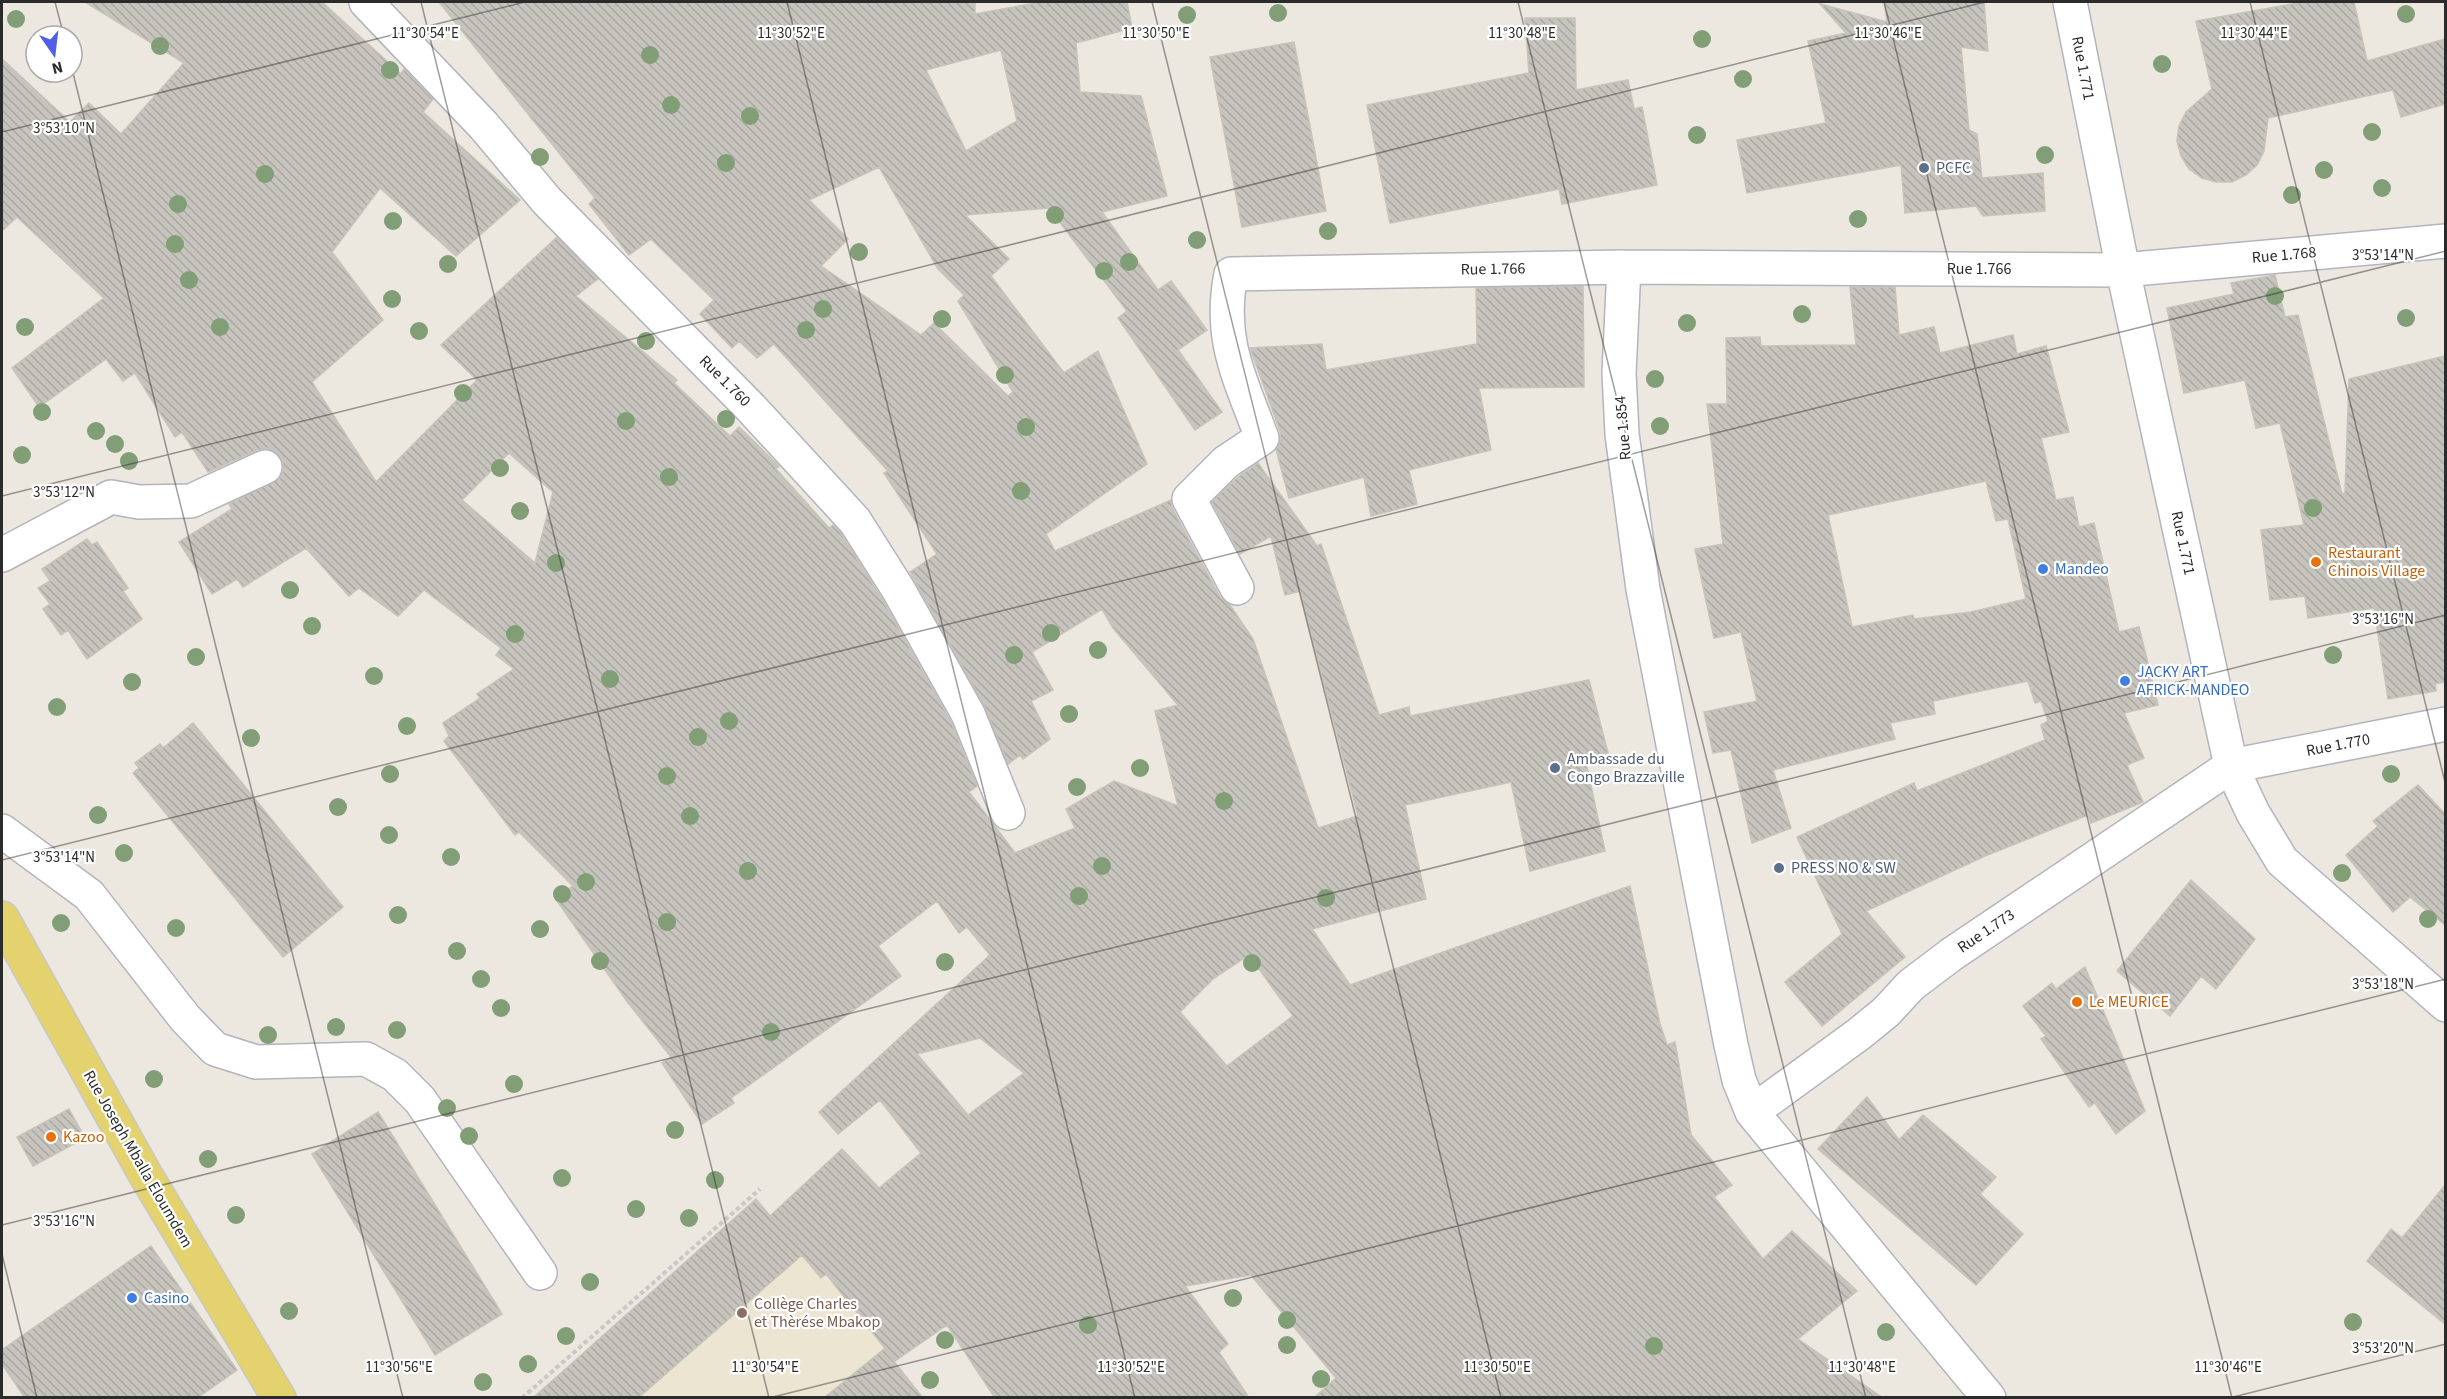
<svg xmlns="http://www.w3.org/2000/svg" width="2447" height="1399" viewBox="0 0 2447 1399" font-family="'Source Sans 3',sans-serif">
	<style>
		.education { fill: #ebe5d1 }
		.building { fill: url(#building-back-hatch); stroke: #c7c3b9; stroke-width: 1.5; fill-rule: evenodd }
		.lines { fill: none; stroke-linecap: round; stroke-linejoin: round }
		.minor-casing { stroke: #b3b4bd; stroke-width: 36 }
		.major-casing { stroke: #c8c8c8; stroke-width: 36 }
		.path { stroke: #c8c8c8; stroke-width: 4; stroke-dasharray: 4.5 3; stroke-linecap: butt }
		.minor { stroke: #fff; stroke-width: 33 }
		.major { stroke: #e3d26d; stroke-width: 33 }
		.tree { fill: #819e77 }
		.ticks { fill: none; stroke: #2b2b2b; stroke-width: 1.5; stroke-opacity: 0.45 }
		.service-dot { fill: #5c6f8a; stroke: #fff; stroke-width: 2 }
		.food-dot { fill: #e8710a; stroke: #fff; stroke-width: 2 }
		.shop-dot { fill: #3f7fe0; stroke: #fff; stroke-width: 2 }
		.education-dot { fill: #8d6e63; stroke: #fff; stroke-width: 2 }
		.labels { text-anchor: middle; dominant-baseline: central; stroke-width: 4.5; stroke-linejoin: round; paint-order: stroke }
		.street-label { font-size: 16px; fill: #2b2b2b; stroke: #fff }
		.service-label { font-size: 16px; fill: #4e5e75; stroke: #fff; text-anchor: start }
		.food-label { font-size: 16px; fill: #c56008; stroke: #fff; text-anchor: start }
		.shop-label { font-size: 16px; fill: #366cbe; stroke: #fff; text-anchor: start }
		.education-label { font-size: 16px; fill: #785e54; stroke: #fff; text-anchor: start }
		.ticks-label { font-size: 15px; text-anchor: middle; fill: #2b2b2b; stroke: #fff; stroke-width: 4.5; stroke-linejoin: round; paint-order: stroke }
	</style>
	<defs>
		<pattern id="building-back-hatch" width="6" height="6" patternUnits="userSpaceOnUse" patternTransform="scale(1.5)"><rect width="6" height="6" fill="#c7c4be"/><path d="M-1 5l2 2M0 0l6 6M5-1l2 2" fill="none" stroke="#aba9a3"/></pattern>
	</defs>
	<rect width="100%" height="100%" fill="#ece7df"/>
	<path class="education" d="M756,1199L821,1278L834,1284L923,1397L533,1398Z"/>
	<path class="building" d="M85,2H322L401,74L404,69L433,99L423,112L520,200L456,256L380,188L332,252L383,320L312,382L376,482L477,380L441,345L557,237L598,279L576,296L677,380L674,383L730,436L739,427L779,466L776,469L829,528L833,525L840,532L882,599L951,722L977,786L969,792L1015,853L1075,828L1066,809L1114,781L1178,806L1155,711L1178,705L1113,628L1102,609L1032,652L1053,690L1031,701L1050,739L1023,759L1020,755L1008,764L984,705L910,572L937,554L884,473L888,471L774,344L757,358L739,341L732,348L700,314L714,300L651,239L629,255L589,204L595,198L439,2H975V14L1041,2H1127L1132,28L1076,43L1080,92L1141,96L1167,196L1102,212L1158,290L1171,281L1207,330L1178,350L1222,412L1195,430L1118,318L1127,311L1049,208L965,215L1009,259L991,276L1064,373L1098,351L1147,464L1046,534L1055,551L1171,500L1172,508L1220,597L1230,605L1253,639L1318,828L1358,816L1300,591L1285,595L1271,536L1240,554L1212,502L1238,477L1258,463L1317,546L1321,544L1379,715L1409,707L1410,716L1589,680L1608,753L1585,758L1605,851L1530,871L1511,782L1405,805L1426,899L1312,929L1350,985L1630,886L1660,1024L1667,1045L1675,1042L1691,1135L1732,1185L1714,1197L1763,1259L1792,1231L1857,1291L1798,1339L1883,1398H1314L1336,1378L1251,1275L1185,1286L1228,1344L1219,1352L1249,1398H995L947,1325L895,1361L826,1274L821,1278L802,1255L638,1398H533L756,1199L770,1216L842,1149L879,1188L921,1153L880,1100L838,1134L819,1112L990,955L967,927L959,933L937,901L878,946L901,976L731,1098L734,1103L702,1124L662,1063L671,1057L626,1000L555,898L573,886L519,832L515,835L444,741L449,736L443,723L480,698L477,694L514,669L496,655L501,648L424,590L398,616L359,588L349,596L306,548L243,587L237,579L212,594L179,542L232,509L229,504L280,478L284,468L282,459L276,452L267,448L257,450L208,472L182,432L175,437L135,373L123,381L106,359L39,407L12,368L104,298L17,217L2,231V59L70,122L89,103L121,134L184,63ZM1001,50L1017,121L966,151L926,70ZM879,167L938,269L964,295L958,301L1013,392L1008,396L934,323L921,335L821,266L848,239L809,200ZM509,453L553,492L535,563L462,500ZM1249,955L1293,1016L1227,1066L1180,1012L1213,979ZM980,1038L1024,1073L968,1115L917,1054Z
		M1884,2H1984L1988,51L1961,47L1969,130L1977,134L1982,178L2043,173L2045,211L1983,216L1976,206L1905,213L1901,165L1747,193L1737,140L1826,123L1808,41L1846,33L1820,4L1887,22Z
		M2303,2H2354L2367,61L2445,39V104L2401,117L2393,90L2268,118L2264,151L2257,165L2246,175L2232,182H2216L2202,178L2189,169L2181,156L2177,141L2179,126L2186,112L2212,89L2196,21Z
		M1525,18H1575L1576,90L1628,80L1634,109L1642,107L1657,185L1562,204L1559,189L1390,223L1367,105L1529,73Z
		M1294,42L1326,211L1242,227L1210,57Z
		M2275,275L2285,317L2298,315L2342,494L2345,493L2349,379L2445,356V682L2435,684L2436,691L2388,699L2374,608L2308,618L2305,596L2270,600L2261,530L2304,525L2280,423L2256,428L2245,380L2184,393L2167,308L2234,294L2231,283Z
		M1583,286L1584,387L1479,388L1491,450L1409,470L1417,504L1371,516L1364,477L1289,498L1276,449L1281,440L1280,431L1250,348L1322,344L1326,370L1477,344L1476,288Z
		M1850,287H1895L1899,335L1934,327L1940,353L2013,335L2017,354L2046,346L2069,432L2041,438L2056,500L2073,497L2079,527L2094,523L2119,632L2139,627L2158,705L2124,713L2144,758L2127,765L2143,802L2091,823L2088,815L1985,856L1866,911L1905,957L1822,1026L1785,982L1842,934L1797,837L1914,783L1917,791L2045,740L2041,725L2048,721L2041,701L2035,703L2028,681L1933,701L1935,714L1890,723L1895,739L1773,770L1791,828L1752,843L1731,750L1713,753L1704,712L1757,701L1741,632L1714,638L1695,549L1723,544L1707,404H1727L1726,338L1760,337L1761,346L1856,345ZM1986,481L1996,521L2008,519L2026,599L1971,612L1914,619L1913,615L1852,627L1828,515Z
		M87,539L92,545L97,542L128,588L123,591L142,619L87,659L68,630L61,635L43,609L50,604L38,588L50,581L42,569Z
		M193,723L343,907L283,957L133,773L139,768L135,763L160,744L163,748Z
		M2418,785L2445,814V925L2410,897L2393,912L2346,855L2378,826L2373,821Z
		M2191,880L2255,939L2216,989L2201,976L2170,1016L2117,971Z
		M2085,967L2145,1111L2116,1134L2095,1103L2089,1107L2041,1039L2046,1036L2023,1006L2052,983L2056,989Z
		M1867,1097L1899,1140L1923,1115L1996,1177L1980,1194L2023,1234L1976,1285L1818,1149Z
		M69,1109L85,1138L33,1166L17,1137Z
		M378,1112L502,1314L435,1355L312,1154Z
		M2445,1185V1324L2367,1261L2391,1229L2402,1238Z
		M151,1246L237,1370L197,1398H25L2,1364V1350Z
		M884,1349L923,1398H824Z"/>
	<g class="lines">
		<defs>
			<path id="minor" d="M366,2L484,126L547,201L751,408L855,521L898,589L968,714L1008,813
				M2070,2L2123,270L2231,766L2253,813L2282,861L2446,1005
				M1624,267L1619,373L1622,434L1643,589L1731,1045L1739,1080L1752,1112
				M2,555L111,497L139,502L191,501L265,467
				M1237,588L1189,499L1226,462L1262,438C1240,378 1218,340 1231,274L1624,267L2123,270L2446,241
				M2,831L89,895L185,1018L215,1049L256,1062L366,1059L395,1075L420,1100L540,1273
				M1989,1398L1752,1112L1859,1034L1886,1012L1911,985L1952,954L2231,766L2446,724"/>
			<path id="major" d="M2,918L145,1174L279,1398"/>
		</defs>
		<use href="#minor" class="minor-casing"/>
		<use href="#major" class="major-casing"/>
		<path class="path" d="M522,1398L760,1189"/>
		<use href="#minor" class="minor"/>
		<use href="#major" class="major"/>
	</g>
	<g class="tree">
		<circle cx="1278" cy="13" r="9"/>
		<circle cx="2406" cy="14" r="9"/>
		<circle cx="1187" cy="15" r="9"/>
		<circle cx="16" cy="19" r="9"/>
		<circle cx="1702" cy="39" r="9"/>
		<circle cx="160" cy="46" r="9"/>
		<circle cx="650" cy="55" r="9"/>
		<circle cx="2162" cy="64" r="9"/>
		<circle cx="390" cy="70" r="9"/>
		<circle cx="1743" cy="79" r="9"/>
		<circle cx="671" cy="105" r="9"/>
		<circle cx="750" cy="116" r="9"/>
		<circle cx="2372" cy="132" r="9"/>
		<circle cx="1697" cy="135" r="9"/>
		<circle cx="2045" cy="155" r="9"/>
		<circle cx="540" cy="157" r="9"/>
		<circle cx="726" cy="163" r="9"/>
		<circle cx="2324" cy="170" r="9"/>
		<circle cx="265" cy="174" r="9"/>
		<circle cx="2382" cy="188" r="9"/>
		<circle cx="2292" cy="195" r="9"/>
		<circle cx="178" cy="204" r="9"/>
		<circle cx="1055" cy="215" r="9"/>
		<circle cx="1858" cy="219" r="9"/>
		<circle cx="393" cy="221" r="9"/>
		<circle cx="1328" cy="231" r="9"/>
		<circle cx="1197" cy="240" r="9"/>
		<circle cx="175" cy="244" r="9"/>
		<circle cx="859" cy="252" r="9"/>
		<circle cx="1129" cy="262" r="9"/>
		<circle cx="448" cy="264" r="9"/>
		<circle cx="1104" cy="271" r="9"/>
		<circle cx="189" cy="280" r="9"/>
		<circle cx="2275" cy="296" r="9"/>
		<circle cx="392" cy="299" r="9"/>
		<circle cx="823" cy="309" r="9"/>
		<circle cx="1802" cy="314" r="9"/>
		<circle cx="2406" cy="318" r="9"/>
		<circle cx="942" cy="319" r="9"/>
		<circle cx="1687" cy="323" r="9"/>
		<circle cx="25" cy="327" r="9"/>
		<circle cx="220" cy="327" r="9"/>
		<circle cx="806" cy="330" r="9"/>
		<circle cx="419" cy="331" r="9"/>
		<circle cx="646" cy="341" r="9"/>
		<circle cx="1005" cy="375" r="9"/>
		<circle cx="1655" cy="379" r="9"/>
		<circle cx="463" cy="393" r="9"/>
		<circle cx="42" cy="412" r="9"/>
		<circle cx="726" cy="419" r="9"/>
		<circle cx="626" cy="421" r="9"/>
		<circle cx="1660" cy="426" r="9"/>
		<circle cx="1026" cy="427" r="9"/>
		<circle cx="96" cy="431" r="9"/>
		<circle cx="115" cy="444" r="9"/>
		<circle cx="22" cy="455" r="9"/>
		<circle cx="129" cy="461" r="9"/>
		<circle cx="500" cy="468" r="9"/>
		<circle cx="669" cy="477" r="9"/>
		<circle cx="1021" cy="491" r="9"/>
		<circle cx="2313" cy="508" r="9"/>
		<circle cx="520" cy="511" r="9"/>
		<circle cx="556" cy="563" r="9"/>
		<circle cx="290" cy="590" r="9"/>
		<circle cx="312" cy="626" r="9"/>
		<circle cx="1051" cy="633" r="9"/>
		<circle cx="515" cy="634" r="9"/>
		<circle cx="1098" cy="650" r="9"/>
		<circle cx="1014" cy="655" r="9"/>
		<circle cx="2333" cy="655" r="9"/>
		<circle cx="196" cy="657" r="9"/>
		<circle cx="374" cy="676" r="9"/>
		<circle cx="610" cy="679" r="9"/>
		<circle cx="132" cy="682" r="9"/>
		<circle cx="57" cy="707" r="9"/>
		<circle cx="1069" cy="714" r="9"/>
		<circle cx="729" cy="721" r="9"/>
		<circle cx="407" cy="726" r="9"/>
		<circle cx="698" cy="737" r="9"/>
		<circle cx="251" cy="738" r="9"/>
		<circle cx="1140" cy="768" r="9"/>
		<circle cx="390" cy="774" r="9"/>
		<circle cx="2391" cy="774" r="9"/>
		<circle cx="667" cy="776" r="9"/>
		<circle cx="1077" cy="787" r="9"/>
		<circle cx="1224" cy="801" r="9"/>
		<circle cx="338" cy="807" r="9"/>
		<circle cx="98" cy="815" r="9"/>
		<circle cx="690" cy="816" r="9"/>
		<circle cx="389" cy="835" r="9"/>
		<circle cx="124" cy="853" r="9"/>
		<circle cx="451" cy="857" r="9"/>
		<circle cx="1102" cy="866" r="9"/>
		<circle cx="748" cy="871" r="9"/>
		<circle cx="2342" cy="873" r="9"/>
		<circle cx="586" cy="882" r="9"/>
		<circle cx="562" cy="894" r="9"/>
		<circle cx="1079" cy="896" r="9"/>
		<circle cx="1326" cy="898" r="9"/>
		<circle cx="398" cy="915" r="9"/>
		<circle cx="2428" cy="919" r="9"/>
		<circle cx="667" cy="922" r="9"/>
		<circle cx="61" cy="923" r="9"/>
		<circle cx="176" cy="928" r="9"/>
		<circle cx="540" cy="929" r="9"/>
		<circle cx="457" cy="951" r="9"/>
		<circle cx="600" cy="961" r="9"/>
		<circle cx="945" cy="962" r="9"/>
		<circle cx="1252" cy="963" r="9"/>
		<circle cx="481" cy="979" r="9"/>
		<circle cx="501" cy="1008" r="9"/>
		<circle cx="336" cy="1027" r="9"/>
		<circle cx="397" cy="1030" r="9"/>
		<circle cx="771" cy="1032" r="9"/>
		<circle cx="268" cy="1035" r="9"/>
		<circle cx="154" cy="1079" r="9"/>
		<circle cx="514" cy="1084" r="9"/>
		<circle cx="447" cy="1108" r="9"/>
		<circle cx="675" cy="1130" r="9"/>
		<circle cx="469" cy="1136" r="9"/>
		<circle cx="208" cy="1159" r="9"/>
		<circle cx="562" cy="1178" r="9"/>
		<circle cx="715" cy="1180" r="9"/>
		<circle cx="636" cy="1209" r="9"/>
		<circle cx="236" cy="1215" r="9"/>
		<circle cx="689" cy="1218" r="9"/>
		<circle cx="590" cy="1282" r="9"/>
		<circle cx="1233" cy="1298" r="9"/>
		<circle cx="289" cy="1311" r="9"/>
		<circle cx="1287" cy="1320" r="9"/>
		<circle cx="2353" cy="1322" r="9"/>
		<circle cx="1088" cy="1325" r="9"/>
		<circle cx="1886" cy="1332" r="9"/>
		<circle cx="566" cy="1336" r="9"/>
		<circle cx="945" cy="1340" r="9"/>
		<circle cx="1287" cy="1345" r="9"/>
		<circle cx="1654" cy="1346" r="9"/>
		<circle cx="528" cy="1364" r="9"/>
		<circle cx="1321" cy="1379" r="9"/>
		<circle cx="930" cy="1380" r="9"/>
		<circle cx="483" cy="1382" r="9"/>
	</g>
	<path class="ticks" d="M55,2L64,36M421,2L769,1398M787,2L1135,1398M1152,2L1501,1398M1518,2L1866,1398M1884,2L2232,1398M2250,2L2446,786M72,69L403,1398M2,132L525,2M2,496L1985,2M2,860L2446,251M2,1225L2446,615M2,1254L37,1398M769,1398L2446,979M2229,1398L2446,1344"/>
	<g class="service-dot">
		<circle cx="1924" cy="168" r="6"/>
		<circle cx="1555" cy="768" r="6"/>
		<circle cx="1779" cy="868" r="6"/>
	</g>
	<g class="food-dot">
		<circle cx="2316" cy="562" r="6"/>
		<circle cx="2077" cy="1002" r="6"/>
		<circle cx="51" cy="1137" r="6"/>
	</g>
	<g class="shop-dot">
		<circle cx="2043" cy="569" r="6"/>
		<circle cx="2125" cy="681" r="6"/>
		<circle cx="132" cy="1298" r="6"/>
	</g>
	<circle class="education-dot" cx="742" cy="1313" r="6"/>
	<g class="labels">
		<g class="street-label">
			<text transform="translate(2083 68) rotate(79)">Rue 1.771</text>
			<text transform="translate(2284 255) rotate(-5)">Rue 1.768</text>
			<text transform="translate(1493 269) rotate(-1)">Rue 1.766</text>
			<text x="1979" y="269">Rue 1.766</text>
			<text transform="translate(725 381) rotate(45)">Rue 1.760</text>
			<text transform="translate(1623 428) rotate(-95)">Rue 1.854</text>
			<text transform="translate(2183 543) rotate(78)">Rue 1.771</text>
			<text transform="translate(2338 745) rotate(-11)">Rue 1.770</text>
			<text transform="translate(1986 931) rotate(-34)">Rue 1.773</text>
			<text transform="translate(138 1159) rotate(60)">Rue Joseph Mballa Eloumdem</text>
		</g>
		<g class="service-label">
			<text x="1936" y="168">PCFC</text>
			<text x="1567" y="759">Ambassade du<tspan x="1567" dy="18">Congo Brazzaville</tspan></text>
			<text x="1791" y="868">PRESS NO &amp; SW</text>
		</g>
		<g class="food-label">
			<text x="2328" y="553">Restaurant<tspan x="2328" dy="18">Chinois Village</tspan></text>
			<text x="2089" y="1002">Le MEURICE</text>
			<text x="63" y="1137">Kazoo</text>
		</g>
		<g class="shop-label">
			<text x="2055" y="569">Mandeo</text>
			<text x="2137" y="672">JACKY ART<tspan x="2137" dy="18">AFRICK-MANDEO</tspan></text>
			<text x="144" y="1298">Casino</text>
		</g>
		<g class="education-label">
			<text x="754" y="1304">Collège Charles<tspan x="754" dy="18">et Thèrése Mbakop</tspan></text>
		</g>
	</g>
	<g class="ticks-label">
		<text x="791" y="38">11°30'52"E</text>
		<text x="1156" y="38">11°30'50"E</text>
		<text x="425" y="38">11°30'54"E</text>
		<text x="1522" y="38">11°30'48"E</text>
		<text x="1888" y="38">11°30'46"E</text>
		<text x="2254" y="38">11°30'44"E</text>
		<text x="64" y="133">3°53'10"N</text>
		<text x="2383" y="260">3°53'14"N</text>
		<text x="64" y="497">3°53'12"N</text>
		<text x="2383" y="624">3°53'16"N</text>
		<text x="64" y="862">3°53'14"N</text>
		<text x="2383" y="989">3°53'18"N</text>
		<text x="64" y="1226">3°53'16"N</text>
		<text x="2383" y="1353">3°53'20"N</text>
		<text x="399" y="1372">11°30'56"E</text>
		<text x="765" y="1372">11°30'54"E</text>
		<text x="1131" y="1372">11°30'52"E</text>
		<text x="1497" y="1372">11°30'50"E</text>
		<text x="1862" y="1372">11°30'48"E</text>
		<text x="2228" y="1372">11°30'46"E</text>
	</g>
	<rect width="2447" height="1399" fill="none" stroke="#2b2b2b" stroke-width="6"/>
	<g transform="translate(54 54) rotate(166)"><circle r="28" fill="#ffffff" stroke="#aaaaaa" stroke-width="1.5"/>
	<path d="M0-4.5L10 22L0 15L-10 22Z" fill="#505fe8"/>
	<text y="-9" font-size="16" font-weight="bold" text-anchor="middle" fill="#2b2b2b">N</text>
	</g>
</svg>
